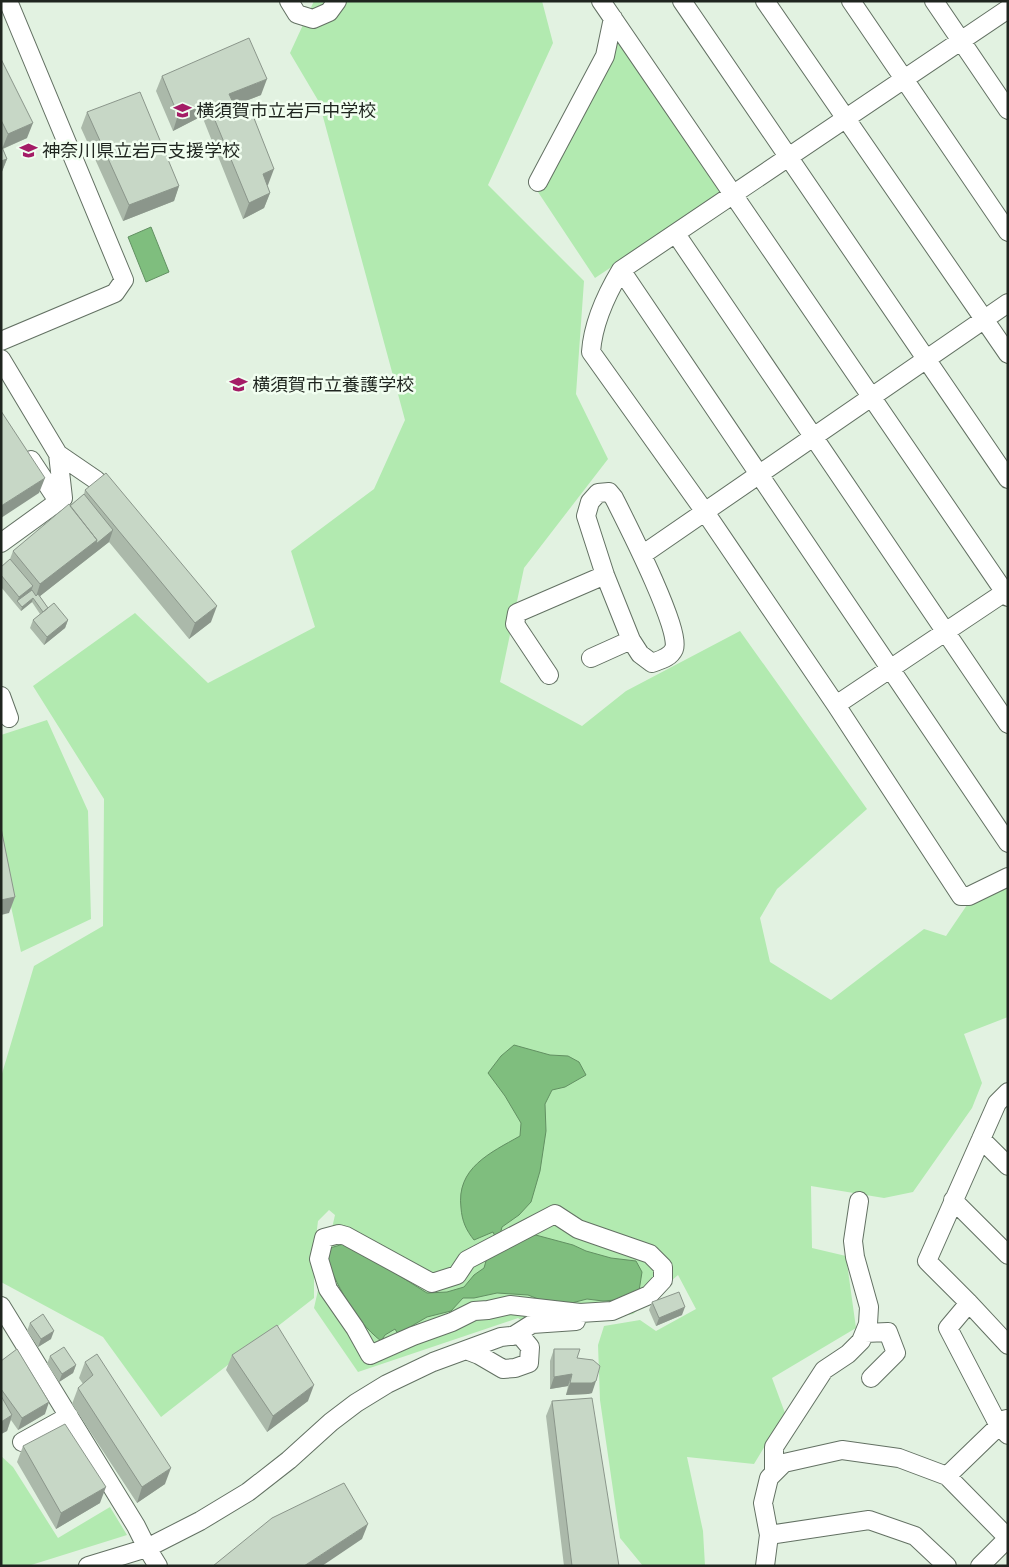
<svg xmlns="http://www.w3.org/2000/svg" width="1009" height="1567" viewBox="0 0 1009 1567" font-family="'PT Sans','Noto Sans JP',sans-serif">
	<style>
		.green { fill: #b2eab0 }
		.water { fill: #7fbe7e; stroke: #629062 }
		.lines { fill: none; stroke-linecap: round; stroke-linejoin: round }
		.minor-casing { stroke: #637163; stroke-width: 20 }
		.minor { stroke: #fff; stroke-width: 18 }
		.wall { fill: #abb9aa }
		.shaded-wall { fill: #8b968b }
		.building { fill: #c7d7c6; stroke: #8b968b }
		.labels { text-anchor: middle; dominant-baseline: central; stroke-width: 5; stroke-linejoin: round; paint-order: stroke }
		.poi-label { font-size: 18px; fill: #1f251f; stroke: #f1fef0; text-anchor: start }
	</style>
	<rect width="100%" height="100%" fill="#e2f2e1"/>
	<path class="green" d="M314,1H542L553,43L488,185L584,281L576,394L608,459L524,568L500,682L582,726L626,691L740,631L867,809L777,889L760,918L770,962L831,1000L924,929L946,936L967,905L1008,887V1017L964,1034L982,1083L972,1108L913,1192L884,1198L811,1186L812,1248L846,1256L856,1328L772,1378L785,1413L754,1464L687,1457L703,1531L705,1566H643L620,1538L600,1400L598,1345L604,1326L640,1320L656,1331L696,1309L678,1275L633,1314L538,1331L518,1318L358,1372L314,1308L335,1215L329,1210L318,1221L314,1253V1298L161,1417L103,1337L1,1282V1077L34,966L103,926L104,799L33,686L135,613L208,683L315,627L291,551L374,489L405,420L319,102L290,53Z
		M614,34L721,194L595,278L538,192L610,53Z
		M47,720L88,811L91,919L21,952L1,861V735Z
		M1,1456L13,1467L58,1538L110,1507L127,1535L28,1566H1Z"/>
	<path class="water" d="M151,227L169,272L146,282L128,237Z
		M514,1045L550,1055L568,1056L579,1062L586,1075L565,1087L552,1090L545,1104L546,1131L540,1171L531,1202L519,1215L502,1227L500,1235L532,1234L573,1245L586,1251L611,1258L636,1261L642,1272L639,1291L628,1299L603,1301L587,1299L564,1305L546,1302L528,1295L497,1293L474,1298H463L451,1311L427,1317L398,1334L395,1329L385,1335L381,1341C353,1319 337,1284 323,1252L330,1248L347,1243L427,1293L447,1292L464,1287L474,1275L484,1268L486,1261L500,1247L493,1232L474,1240C466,1230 462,1221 461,1208C456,1168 490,1153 520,1136L521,1123L505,1096L488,1073L501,1056Z"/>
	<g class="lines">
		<defs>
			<path id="minor" d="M289,1L297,14L313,19L329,12L337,1
				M601,1L1008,597
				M682,1L1008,479
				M765,1L1008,354
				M851,1L1008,232
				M934,1L1008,110
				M1008,9L621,270C606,295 593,323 591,352L705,512L836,705L961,896H969L1008,877
				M538,182L605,56L613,18
				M676,234L1008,724
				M621,270L1008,843
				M1,341L115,293L124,280L8,1
				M1,359L58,454L96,480L113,499
				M31,460L58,501
				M609,492L614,498C625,520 682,631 674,649C670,658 660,660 652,663L640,654L631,640L605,575L586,516L590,502L598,493Z
				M1,543L63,498L58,454
				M642,555L1008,303
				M591,658L631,640
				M549,675L515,624L517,613L605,575
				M1,696L9,718
				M836,705L1008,590
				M1008,1092L997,1103L927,1261L969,1303L1008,1345
				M981,1139L1008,1166
				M953,1200L1008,1255
				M555,1214L578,1229L650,1254L663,1267V1280L649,1295L612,1311L580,1313L510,1305L488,1310L474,1311L452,1322L413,1336L370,1355L355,1328L328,1289L319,1259L324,1238L339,1234L346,1236L432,1283L457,1275L467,1260Z
				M969,1303L948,1328L999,1426L1008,1435
				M1,1306L136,1526L147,1548L158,1566
				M865,1333L888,1332L896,1353L871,1378
				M513,1336L532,1324L576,1321
				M22,1442L69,1416
				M774,1473V1447L824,1370L848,1354L861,1341L868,1324L869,1307L855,1257L853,1241L859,1201
				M947,1476L1006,1419
				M769,1535L869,1520L915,1536L947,1566
				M88,1566L147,1548L200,1521L248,1492L289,1460L331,1422L356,1403L387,1384L433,1362L501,1337L520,1335L530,1347L529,1363L515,1368L503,1369L479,1355L466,1350
				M765,1566L769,1535L763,1503L769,1478L784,1463L842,1450L899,1458L947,1476L1008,1538
				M980,1566L1008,1538"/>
		</defs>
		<use href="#minor" class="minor-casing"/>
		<use href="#minor" class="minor"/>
	</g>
	<path class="wall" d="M1,59L27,138L3,149L7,159L1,174Z
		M162,76L261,95L235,105L268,185H267L270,193L264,208L243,219L202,116L173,131L156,91Z
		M87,112L179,186L174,201L123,221L81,128Z
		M85,490L211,622L189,639L109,542L40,596L48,608L68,620L65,628L44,645L30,628L33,620L40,614L32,602L21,611L1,587V567L10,559L13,551L84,494Z
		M652,1302L682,1315L656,1326L649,1310Z
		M30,1323L51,1339L38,1347L27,1331Z
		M554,1349L577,1358L592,1393L588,1394L566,1395L568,1386L550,1389V1361Z
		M232,1355L308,1401L267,1432L226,1370Z
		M50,1356L76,1365L73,1373L59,1382L47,1364Z
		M1,1361L45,1414L18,1430L11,1420L7,1431L1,1434Z
		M85,1362L165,1484L137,1503L72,1404L78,1388L83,1384L79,1378Z
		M552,1401L619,1566H564L546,1416Z
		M23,1446L100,1503L56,1529L17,1462Z"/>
	<path class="shaded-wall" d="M267,79L261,95L224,109L229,94Z
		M207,101L202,116L173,131L178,115Z
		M33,123L27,138L2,149L8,134Z
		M7,159L1,174V161Z
		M274,169L268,185L257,190L263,174Z
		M179,186L174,201L123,221L129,205Z
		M270,193L264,208L243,219L249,203Z
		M45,478L39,493L1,518V506Z
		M113,530L109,542L35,600L40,584L97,540Z
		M33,586L30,594L17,601L19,597Z
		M33,598L32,602L21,611L22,607Z
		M217,606L211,622L189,639L195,623Z
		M68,620L65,628L44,645L47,637Z
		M15,897L9,913L1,915V900Z
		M685,1307L682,1315L656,1326L659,1318Z
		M54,1331L51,1339L38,1347L41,1339Z
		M76,1365L73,1373L59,1382L62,1374Z
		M572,1374L568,1386L550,1389L554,1377Z
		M596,1381L592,1393L588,1394L566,1395L570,1383Z
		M314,1385L308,1401L267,1432L273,1416Z
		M49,1402L45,1414L18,1430L22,1418Z
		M12,1415L7,1431L1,1434V1422Z
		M171,1468L165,1484L137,1503L142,1487Z
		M106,1487L100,1503L56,1529L61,1513Z
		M368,1524L362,1539L322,1566H304Z"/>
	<path class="building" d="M249,38L267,79L229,94L235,107L248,103L274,169L263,174L270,193L249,203L207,101L178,115L162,76Z
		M1,59L33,123L8,134L1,120Z
		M140,92L179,186L129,205L87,112Z
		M1,145L7,159L1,161Z
		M1,411L45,478L1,506Z
		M106,473L217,606L195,623L85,490Z
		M84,494L113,530L96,544L97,540L70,506Z
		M69,504L97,540L40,584L13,551Z
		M10,559L33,586L19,597L1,575V567Z
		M32,590L36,596L38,594L48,608L43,612L33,598L22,607L17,601Z
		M54,603L68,620L47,637L33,620Z
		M1,828L15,897L1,900Z
		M679,1292L685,1307L659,1318L652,1302Z
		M43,1314L54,1331L41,1339L30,1323Z
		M277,1325L314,1385L273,1416L232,1355Z
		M64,1347L76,1365L62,1374L50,1356Z
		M17,1349L49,1402L22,1418L1,1389V1361Z
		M554,1349H580L577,1358L593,1360L600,1366L596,1381L592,1383H570L572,1374L554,1377Z
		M97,1354L171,1468L142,1487L78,1388L93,1375L85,1362Z
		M1,1396L12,1415L1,1422Z
		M592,1398L619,1566H572L552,1401Z
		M65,1424L106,1487L61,1513L23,1446Z
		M344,1483L368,1524L304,1566H213L272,1518Z"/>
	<defs>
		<symbol id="school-bare" viewBox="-9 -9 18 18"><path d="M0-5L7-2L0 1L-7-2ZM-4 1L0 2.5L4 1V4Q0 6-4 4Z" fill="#a41c66" stroke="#f1fef0" stroke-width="2.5" paint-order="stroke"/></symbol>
	</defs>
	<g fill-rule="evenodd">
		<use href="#school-bare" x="170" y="98" width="25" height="25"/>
		<use href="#school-bare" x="16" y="138" width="25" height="25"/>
		<use href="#school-bare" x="226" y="372" width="25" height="25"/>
	</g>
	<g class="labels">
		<g class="poi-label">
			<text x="196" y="110">横須賀市立岩戸中学校</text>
			<text x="42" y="150">神奈川県立岩戸支援学校</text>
			<text x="252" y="384">横須賀市立養護学校</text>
		</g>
	</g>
	<rect width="1009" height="1567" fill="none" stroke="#1f251f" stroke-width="5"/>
</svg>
